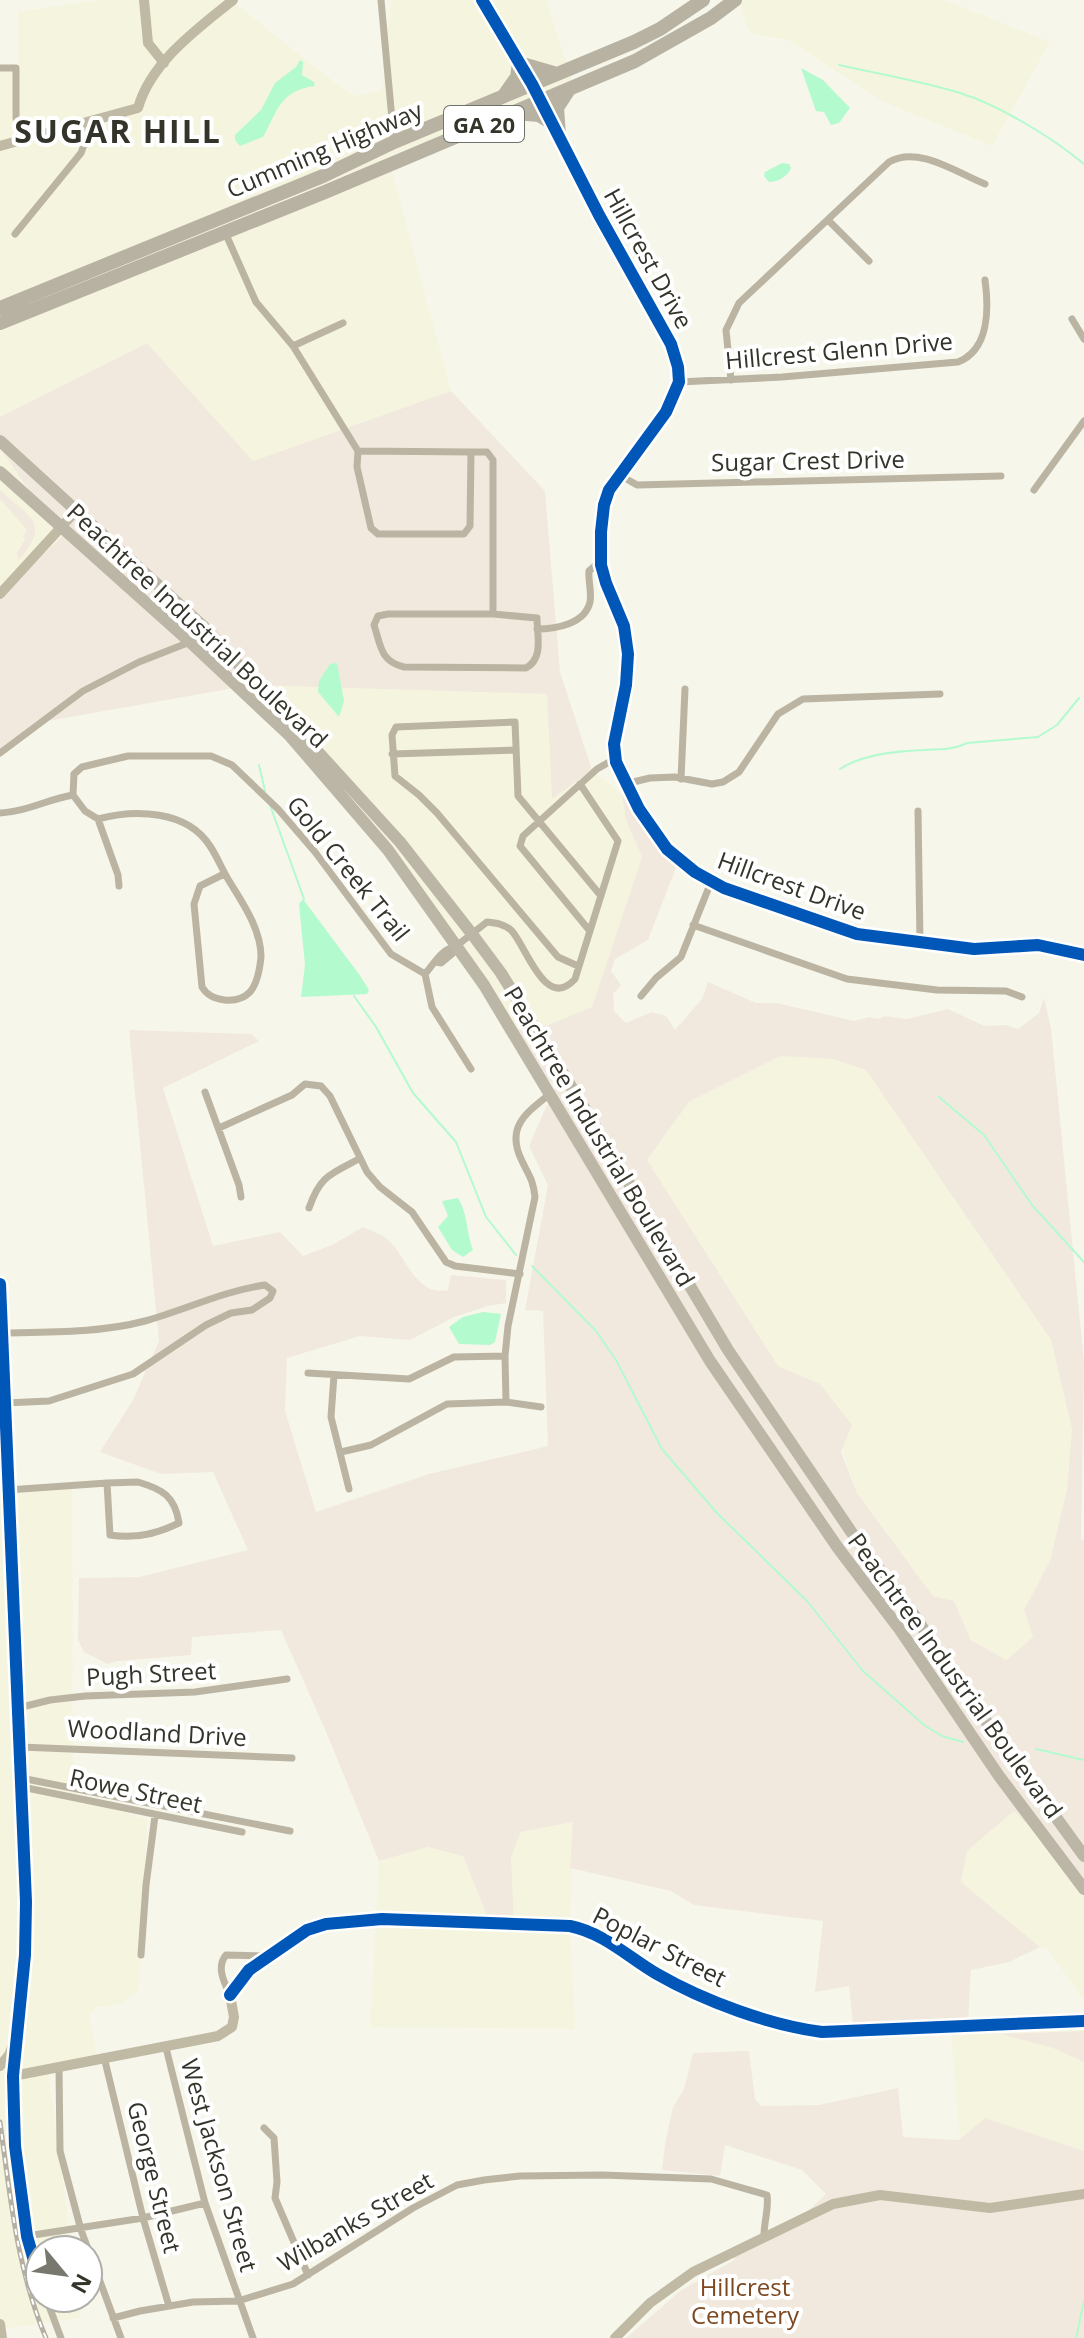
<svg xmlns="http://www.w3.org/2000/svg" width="1084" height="2338" viewBox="0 0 1084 2338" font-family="'Open Sans',sans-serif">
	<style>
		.built { fill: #f5f5df }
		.green { fill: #f2e9de; fill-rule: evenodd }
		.water { fill: #b4facf }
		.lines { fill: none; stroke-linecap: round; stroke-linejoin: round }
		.stream { stroke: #b4facf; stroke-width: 2 }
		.street { stroke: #bbb4a2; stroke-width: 7 }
		.secondary { stroke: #c0baa5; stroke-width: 10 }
		.primary { stroke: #bcb6a6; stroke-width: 12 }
		.highway { stroke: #b8b2a3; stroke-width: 14 }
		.rail-casing { stroke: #b5b0a3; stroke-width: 5 }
		.rail { stroke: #fff; stroke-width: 2; stroke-dasharray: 6; stroke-linecap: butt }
		.cycleway-casing { stroke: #fff; stroke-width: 17 }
		.cycleway { stroke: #0057b8; stroke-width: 12 }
		.labels { text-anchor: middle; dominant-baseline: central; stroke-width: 8; stroke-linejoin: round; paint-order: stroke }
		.shield { fill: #fff; stroke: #71716b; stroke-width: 2 }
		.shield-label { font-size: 22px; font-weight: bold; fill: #34342b }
		.street-label { font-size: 24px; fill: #34342b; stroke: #fff }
		.park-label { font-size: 24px; fill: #7d471f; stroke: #fff }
		.district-label { font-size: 32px; font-weight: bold; letter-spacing: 2px; fill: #34342b; stroke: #fff }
	</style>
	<rect width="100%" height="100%" fill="#f6f6ea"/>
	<path class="built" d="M98,0H235L233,2L352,96L382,91L391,0H546L574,86L388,156L451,391L253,461L147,343L0,417V71H19L18,12Z
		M739,0H944L1050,42L992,146L884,102L788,40L753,34L746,24Z
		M0,448L29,490L71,528L0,596Z
		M251,685L547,694L552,798L592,770L622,794L626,820L642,856L592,1007L548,1025L507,1031L399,873L290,743Z
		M781,1056L833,1059L866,1070L1051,1340L1072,1429L1067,1489L1050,1561L1024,1610L1033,1637L1005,1660L971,1640L954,1601L933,1596L857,1493L820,1384L778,1366L647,1160L689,1102Z
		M72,1489L73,1794L147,1820L139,1989L122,2004L97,2007L89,2015L97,2056L48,2070L72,2250H40V2298H78L81,2318L0,2329V1494Z
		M1014,1811L1049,1847L1084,1891V2001L1047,1948L1040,1947L961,1882L967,1851Z
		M574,1822L570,1927L575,2029L370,2027L379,1861L428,1847L463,1856L488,1918L514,1921L511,1857L521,1832Z
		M1084,2022V2031L1003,2034L1053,2048L1084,2062V2151L985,2118L960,2140L951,2032Z"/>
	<path class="green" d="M147,343L253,461L451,391L545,491L560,672L592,770L552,799L547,694L251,685L48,721L0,754V596L71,528L29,490L0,448V417Z
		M0,490C30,518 52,522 18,561L17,553L25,539L23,536L27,530L0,499Z
		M622,794L671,855L679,860L648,940L615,959L611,971L621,985L613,994L614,1011L626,1023L652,1012L666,1016L675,1030L702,999L708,982L756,1003H777L854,1021L869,1017L878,1019L885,1016L907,1019L948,1009L984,1026L1006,1025L1018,1029L1039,1013L1044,998L1051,1028L1084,1363L1081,1539L1084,1540V1891L1049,1847L1014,1811L967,1851L961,1882L1040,1947L1009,1962L971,1970L968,2021L853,2026L849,1986L815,1992L823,1921L694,1905L671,1891L570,1868L573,1822L521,1832L511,1857L514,1922L488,1918L463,1856L428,1847L379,1861L327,1734L281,1630L192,1637L191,1655L117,1661L108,1664L84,1652L78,1640L79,1578L139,1577L248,1550L213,1472L161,1474L100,1452L133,1400L159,1341L129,1030L251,1034L259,1041L163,1088L213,1246L280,1232L303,1256L332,1245L363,1227C371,1231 381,1234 387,1239C408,1257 415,1297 448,1290L451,1275L506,1280V1303L488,1306L454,1317L410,1340L360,1336L287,1358L285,1411L316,1512L429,1474L548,1446L543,1311L525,1310L548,1185L529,1146L555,1087L507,1031L548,1025L592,1007L642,857L626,820ZM781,1056L833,1059L866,1070L1051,1340L1072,1429L1067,1489L1050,1561L1024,1610L1033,1637L1006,1660L971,1640L954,1601L933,1596L857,1493L841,1452L852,1425L820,1384L778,1366L647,1160L689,1102Z
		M1084,2031V2062L1053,2048L1000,2034Z
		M749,2051L755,2099L761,2106L819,2105L898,2088L903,2137L959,2140L985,2118L1084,2151V2338H626L680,2291L736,2259L728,2256L787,2230L826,2194L802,2170L725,2145L720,2176L662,2170L665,2144L673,2107L684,2089L693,2053Z"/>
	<path class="water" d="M300,60L303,62L302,75L314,82L315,86C279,91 278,111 263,137L240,146L235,140V135L261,110L275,83L296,67Z
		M801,68L823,80L850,108L839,123L831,125L824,112L816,111Z
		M782,163L789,164L791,168C788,176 778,182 769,182L764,176L765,172Z
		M337,663L344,701L339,717L318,692L319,681L330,664Z
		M303,899L361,977L369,990L367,994L301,997L305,965L299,904Z
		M458,1198C468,1214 466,1232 473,1250L463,1257L452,1250L438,1227L448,1216L442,1201Z
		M483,1312L501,1314L495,1342L490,1345L459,1344L449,1327L463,1317Z"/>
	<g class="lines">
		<path class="stream" d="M839,65C879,74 921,81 960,93C999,105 1053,138 1084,164
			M259,765L265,791
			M840,769C863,754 897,751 924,750C939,749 954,750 967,743L1038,737L1057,725L1079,698
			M270,805L304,899
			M354,996L376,1027L413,1093L456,1142L486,1217L516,1255
			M939,1097L984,1135L1032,1205L1084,1262
			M532,1266L596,1331L616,1360L662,1449L716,1512L807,1601L863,1671L924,1725L942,1736L963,1742
			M1036,1749L1084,1760
			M1076,2338L1084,2301"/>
		<path class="street" d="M381,0L394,141
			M0,68H16V118L20,139
			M828,220L869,261
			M224,230L256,302L293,346L358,451
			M15,234L81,153L86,139L80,124
			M1072,319L1084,339
			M293,346L343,323
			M731,380L726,330L739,303L889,162C918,145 957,173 985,184
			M679,382L782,377L958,362C989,350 989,309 985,280
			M358,451L471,452L470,526L464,534H378L371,528L357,467Z
			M471,452H487L493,460V614H388L378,616L374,625C381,646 380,661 404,667L526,668C544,658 537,636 537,618L493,614
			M618,474L637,485L1001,476
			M1034,490L1084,421
			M537,629C556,629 585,624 590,602C592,592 588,581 589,571L596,565H601
			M0,753L83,691L139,662L190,642L206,629
			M392,754L516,750
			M681,779L685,689
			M625,784L650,778L675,777L712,784L723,782L739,772L778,714L803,699L940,694
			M73,795L74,774L82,767L128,756H211L232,765L278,809L315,852L391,954L425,974
			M918,811L920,943
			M0,813C26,812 48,799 73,795L85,811L98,819
			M98,819C135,809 187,810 210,846C218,858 223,872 231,884C244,905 261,930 261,957C260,967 257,984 250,992C237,1005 211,1002 202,987L194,904L200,886L224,874
			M98,819L118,875L119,886
			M693,925L847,979L937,990L1006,991L1022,997
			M589,930L520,846L523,836L597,769L611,761L616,762
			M436,962L441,963L453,953L455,947
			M578,966L558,957L437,813L419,795L395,776L392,735L396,727L515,722L518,796L601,896
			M425,974C434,964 441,949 455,947L487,922C497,923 503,924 511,930C526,945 545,1012 575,979L618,841L580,784
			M425,974L432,1007L471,1069
			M641,996L656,978L681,957L711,882
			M205,1092L239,1185L241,1197
			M219,1128L292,1095L305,1084L321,1086L330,1096L367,1172L380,1187L412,1212L446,1262L455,1266L520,1274
			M309,1208C320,1176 330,1174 359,1159
			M1,1333C48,1332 100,1333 145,1321C185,1310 223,1291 265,1285L273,1291L270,1298L252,1310L231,1313L206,1325L133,1374L49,1401L5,1403
			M308,1373L409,1379L454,1357L505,1356
			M334,1375L331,1417L349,1489
			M506,1402L505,1356L508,1326L535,1197C533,1179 529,1176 522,1161C505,1127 526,1113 551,1093
			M341,1452L371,1445L447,1404L506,1402L541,1407
			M138,1482C162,1489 175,1496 179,1523C157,1534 135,1539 110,1535L107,1483Z
			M8,1490L107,1483
			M18,1708L50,1700L85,1696L195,1692L287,1679
			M20,1747L292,1758
			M21,1778L290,1831
			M22,1787L242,1832
			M141,1955L146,1885L155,1816
			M230,1995C224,1982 216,1967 226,1955L268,1956
			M166,2048L205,2203L253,2338
			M104,2057L143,2218L169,2306
			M59,2066L60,2151L81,2230L121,2338
			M13,2076C15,2145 15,2217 40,2282
			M264,2128L274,2138L277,2182L275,2198L308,2275
			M27,2236L143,2218L205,2203
			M46,2298L61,2338
			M113,2318L140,2311L193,2302L238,2301L293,2284L413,2208L457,2185L484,2180L520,2176L602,2175L711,2179L767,2195C769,2209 764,2221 764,2236"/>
		<path class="secondary" d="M144,0L148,43L164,63
			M482,0L532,84L599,215L671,344L678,367L679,382L666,412L609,490L604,505L601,532V565L606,583L624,626L628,654L626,685L614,744L616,762L639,809L667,849L695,872L724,888L857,934L974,949L1038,945L1084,955
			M0,146L138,108C151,62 197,29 233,0
			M0,594L75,512
			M0,1284L26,1902L25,1955L13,2076L218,2036L232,2027L234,2017L230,1995L249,1970L307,1930L326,1924L382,1919L570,1926C604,1933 628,1957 657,1974C704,2001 769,2025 822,2032L1084,2021
			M0,2066L9,2055L13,2045
			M0,2324L2,2338
			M615,2338L650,2303L693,2272L833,2204L880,2195L990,2208L1084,2194"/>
		<path class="primary" d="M0,441L206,629L400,842L472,934L501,973L583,1106L728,1350L854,1536L914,1615L962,1688L1084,1856
			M0,472L190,642L290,736L388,850L484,985L710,1361L838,1548L898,1627L999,1776L1084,1889"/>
		<path class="highway" d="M505,94L517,77L519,63L557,74
			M515,113L539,115L552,123
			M559,135L557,108L568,91
			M0,308L323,176L394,142L634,42L660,29L703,0
			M0,323L325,192L635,61L711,18L735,0"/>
		<defs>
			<path id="rail" d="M0,2122C10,2195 17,2270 46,2338"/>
		</defs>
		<use href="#rail" class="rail-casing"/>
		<use href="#rail" class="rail"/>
		<defs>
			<path id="cycleway" d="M482,0L532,84L599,215L671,344L678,367L679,382L666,412L609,490L604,505L601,532V565L606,583L624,626L628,654L626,685L614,744L616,762L639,809L667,849L695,872L724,888L857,934L974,949L1038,945L1084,955
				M0,1284L26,1902L25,1955L13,2076L15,2146L27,2236L40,2282
				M230,1995L249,1970L307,1930L326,1924L382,1919L570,1926C604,1933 628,1957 657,1974C704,2001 769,2025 822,2032L1084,2021"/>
		</defs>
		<use href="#cycleway" class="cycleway-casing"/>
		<use href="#cycleway" class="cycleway"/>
	</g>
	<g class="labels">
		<rect class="shield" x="444" y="106" width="80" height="36" rx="6"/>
		<g class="shield-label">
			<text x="484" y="124">GA 20</text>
		</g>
		<g class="street-label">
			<text transform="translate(324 149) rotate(-23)">Cumming Highway</text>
			<text transform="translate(649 258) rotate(61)">Hillcrest Drive</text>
			<text transform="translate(839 350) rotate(-5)">Hillcrest Glenn Drive</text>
			<text transform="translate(808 460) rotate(-1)">Sugar Crest Drive</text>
			<text transform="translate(198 625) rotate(43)">Peachtree Industrial Boulevard</text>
			<text transform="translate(349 868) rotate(51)">Gold Creek Trail</text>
			<text transform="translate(792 885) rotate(20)">Hillcrest Drive</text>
			<text transform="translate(600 1136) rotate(59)">Peachtree Industrial Boulevard</text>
			<text transform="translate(151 1673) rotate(-3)">Pugh Street</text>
			<text transform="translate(956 1675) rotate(54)">Peachtree Industrial Boulevard</text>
			<text transform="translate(157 1732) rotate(3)">Woodland Drive</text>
			<text transform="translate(136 1790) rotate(12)">Rowe Street</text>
			<text transform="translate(660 1946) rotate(27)">Poplar Street</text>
			<text transform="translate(220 2165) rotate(74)">West Jackson Street</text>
			<text transform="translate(155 2177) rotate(76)">George Street</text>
			<text transform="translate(355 2221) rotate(-30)">Wilbanks Street</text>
		</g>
		<g class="park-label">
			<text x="745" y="2286">Hillcrest<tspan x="745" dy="28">Cemetery</tspan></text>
		</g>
		<g class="district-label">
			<text x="118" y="130">SUGAR HILL</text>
		</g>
	</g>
	<g transform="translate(64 2274) rotate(119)"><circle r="38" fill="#ffffff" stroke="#aeaeaa" stroke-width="2"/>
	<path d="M0-6L14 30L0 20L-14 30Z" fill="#78786e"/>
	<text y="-12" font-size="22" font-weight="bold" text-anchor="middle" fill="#34342b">N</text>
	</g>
</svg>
